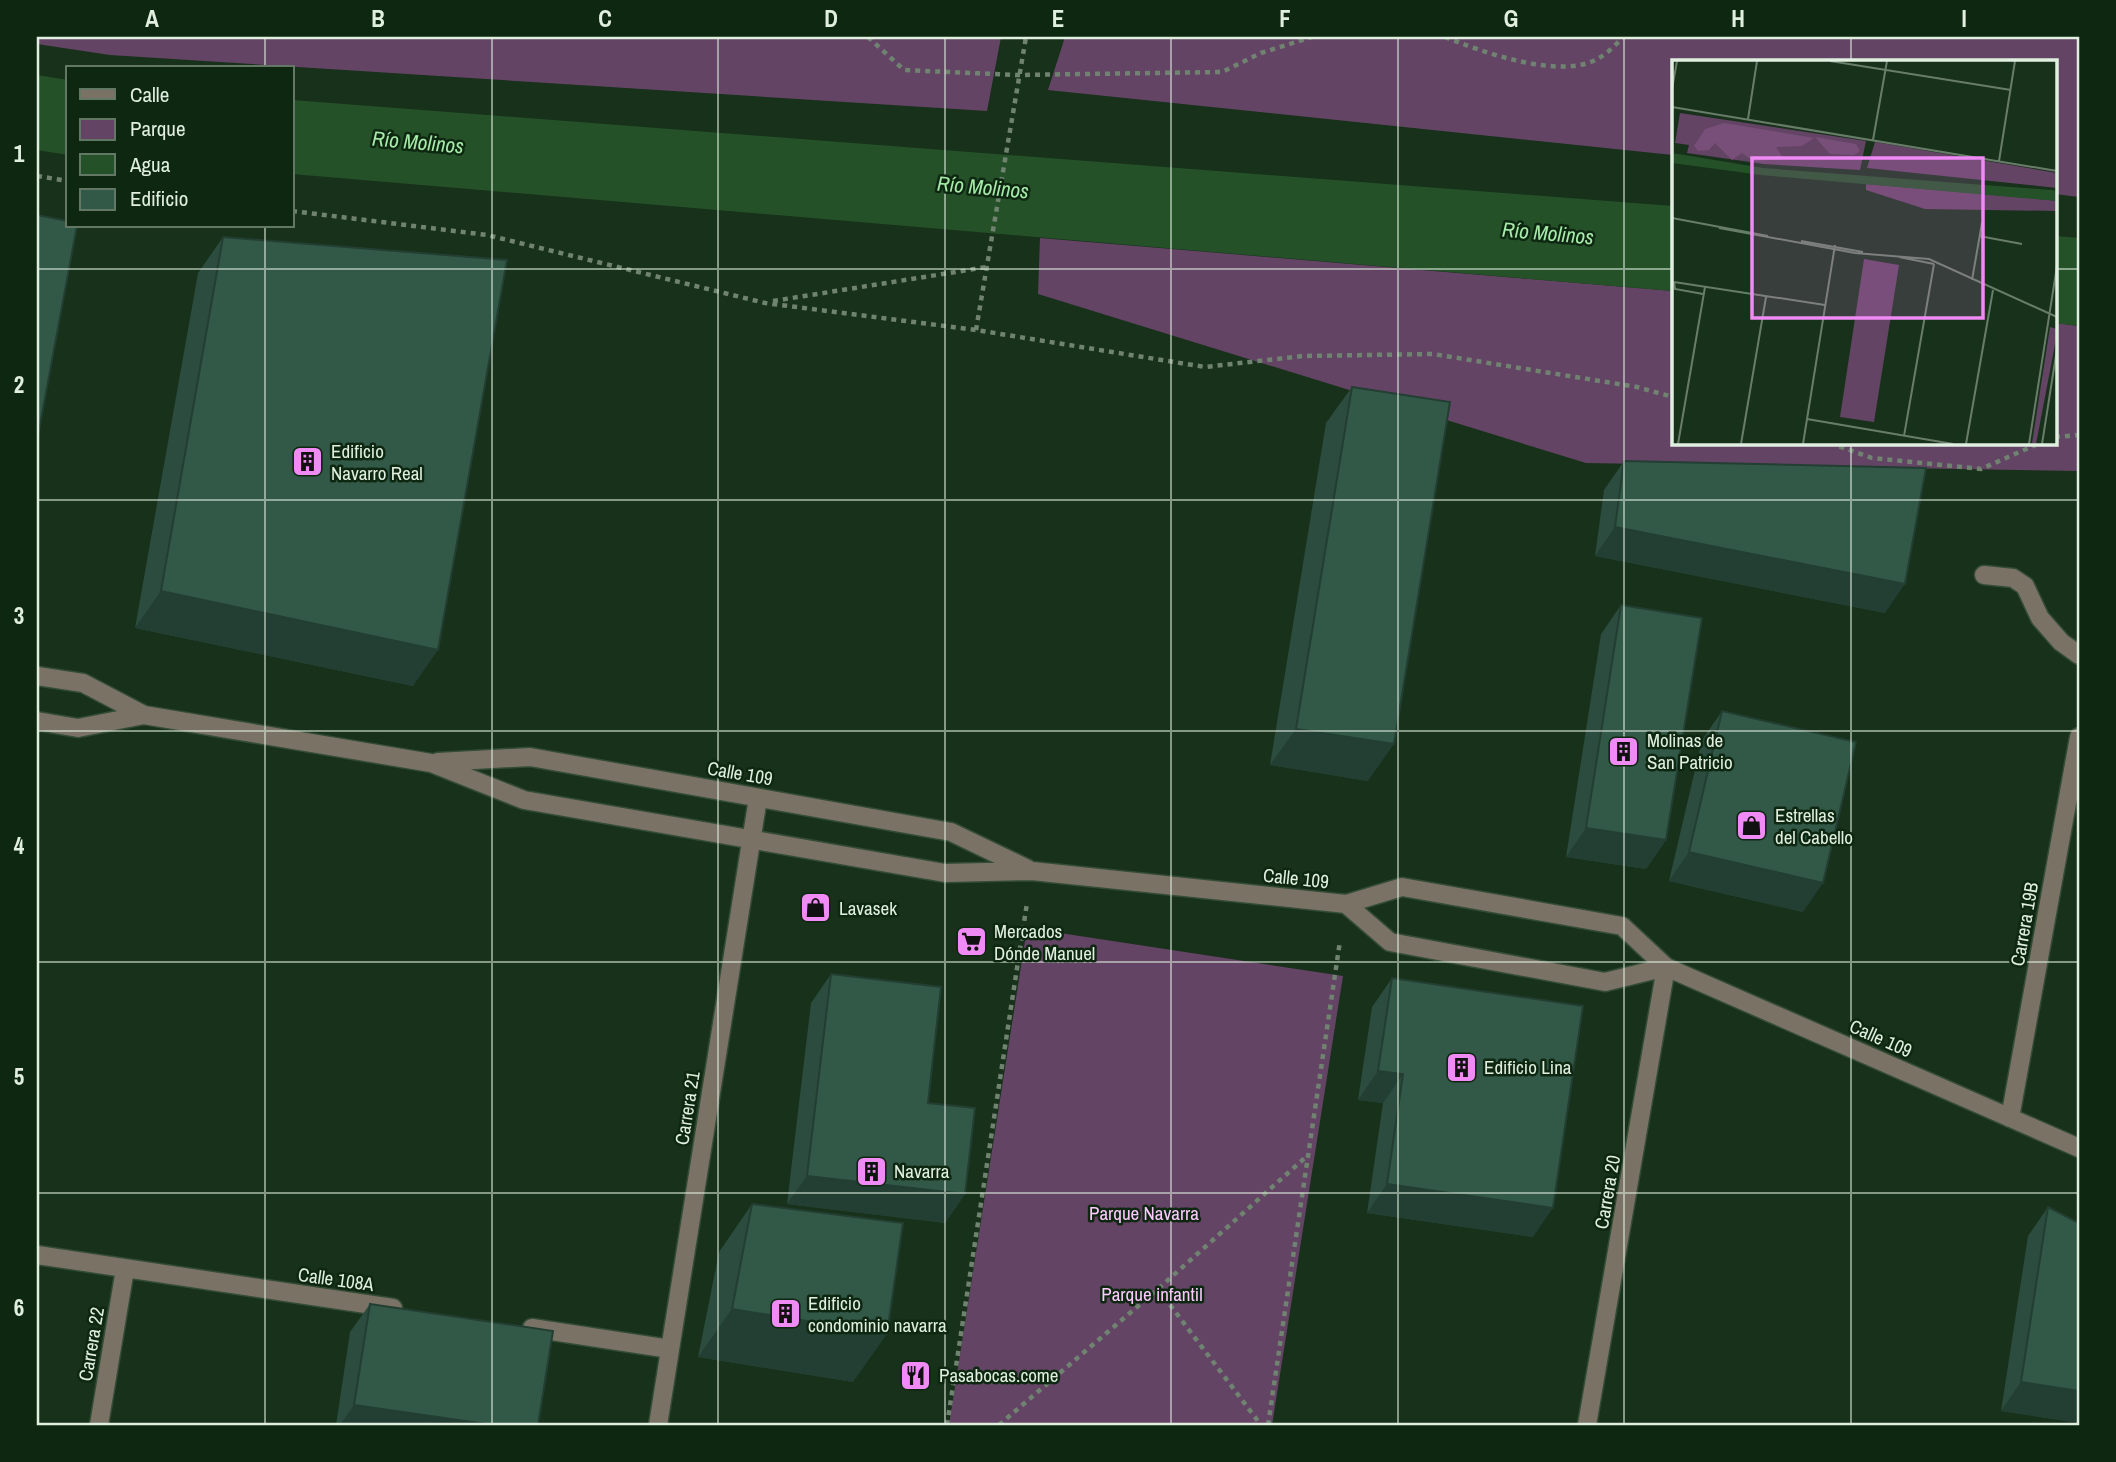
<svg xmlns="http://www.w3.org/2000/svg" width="2116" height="1462" viewBox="0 0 2116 1462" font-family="'Archivo Narrow',sans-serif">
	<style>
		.green { fill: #644465 }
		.water { fill: #255129 }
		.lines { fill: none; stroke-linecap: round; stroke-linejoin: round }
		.minor-casing { stroke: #344c36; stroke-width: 21 }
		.path { stroke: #6f8370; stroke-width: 4.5; stroke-dasharray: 5 5; stroke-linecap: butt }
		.minor { stroke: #7a7365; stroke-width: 18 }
		.wall { fill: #2b4c3e }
		.shaded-wall { fill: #233e32 }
		.building { fill: #325848; stroke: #233e32; stroke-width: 2 }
		.grid { fill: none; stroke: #e0efe0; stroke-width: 2; stroke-opacity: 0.55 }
		.labels { text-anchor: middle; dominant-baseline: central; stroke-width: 5; stroke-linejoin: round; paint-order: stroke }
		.poi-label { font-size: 19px; fill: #e0efe0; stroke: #0e2711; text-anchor: start }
		.street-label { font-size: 19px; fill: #e0efe0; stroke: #0e2711 }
		.park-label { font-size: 19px; fill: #fdc9fe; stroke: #0e2711 }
		.water-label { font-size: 21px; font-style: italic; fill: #a7ebaa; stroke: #0e2711 }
		.inset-road { fill: none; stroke: #687d69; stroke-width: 2 }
		.view { fill: #f08bf5; fill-opacity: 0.15; stroke: #f08bf5; stroke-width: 3.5 }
		.inset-edge { fill: none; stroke: #e0efe0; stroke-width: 3.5 }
		.neatline { fill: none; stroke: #e0efe0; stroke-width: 2.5 }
		.grid-label { font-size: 23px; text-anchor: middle; font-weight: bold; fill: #e0efe0 }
	</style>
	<rect width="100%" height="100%" fill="#18311a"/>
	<path class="green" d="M37,37H1001L987,111L110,55L37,44Z
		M1065,37H2079V197L2055,194V61H1673V155L1048,90Z
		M1040,238L1673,291V443H2055V323L2079,326V471L1586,463L1038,294Z
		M1027,928L1343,976L1272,1425H949Z"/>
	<path class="water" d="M37,75L68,80V155L37,150Z
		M292,100L1673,206V291L292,174Z
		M2055,236L2079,238V326L2055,323Z"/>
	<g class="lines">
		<defs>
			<path id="minor" d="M1984,575L2013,578L2025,586L2040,618L2061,642L2079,655
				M37,676L83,683L144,715L431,763L524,800L945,873L1032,871L1346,904L1402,887L1622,926L1666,967L2079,1148
				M37,721L78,728L144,715
				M438,762L530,757L951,832L1028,869
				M1346,904L1390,942L1605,982L1666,967
				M2010,1118L2079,737
				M37,1255L393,1308
				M532,1328L670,1349
				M99,1425L125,1269
				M658,1425L758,798
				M1587,1425L1666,967"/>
		</defs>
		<use href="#minor" class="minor-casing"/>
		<path class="path" d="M868,37L904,70L1017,75L1222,72L1261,53L1312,37
			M1445,37C1482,52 1562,81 1599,58C1608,53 1616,44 1624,37
			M37,176L68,181
			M292,211L487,235L765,303L976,330L1205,367L1303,356L1433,354L1637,387L1673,397
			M773,301L987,267
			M976,330L1026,37
			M2055,437L2079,435
			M1830,443L1872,458L1981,469L2040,443
			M1158,1289L1261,1425
			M947,1425L1027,903
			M999,1425L1158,1289L1307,1156
			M1268,1425L1340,941"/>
		<use href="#minor" class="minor"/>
	</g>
	<path class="wall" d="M223,237L413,686L135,628L198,273Z
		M1352,387L1368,781L1270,765L1326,423Z
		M1624,461L1885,613L1595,556L1604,490Z
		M1621,605L1666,840L1646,869L1566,857L1601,634Z
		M1722,711L1803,912L1669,881L1702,740Z
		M831,974L928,1103L965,1194L945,1223L787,1204L811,1003Z
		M1392,978L1533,1237L1367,1213L1383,1103L1358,1100L1372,1007Z
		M752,1204L853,1382L698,1357L719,1252Z
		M2048,1207L2079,1223V1423L2001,1411L2028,1236Z
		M370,1304L538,1425H336L350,1332Z"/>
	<path class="shaded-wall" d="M1615,527L1905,584L1885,613L1595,556Z
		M161,591L438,650L413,686L135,628Z
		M1296,729L1394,744L1368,781L1270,765Z
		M1586,828L1666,840L1646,869L1566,857Z
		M1689,852L1823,883L1803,912L1669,881Z
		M1378,1071L1403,1074L1383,1103L1358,1100Z
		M807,1176L965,1194L945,1223L787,1204Z
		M1387,1184L1553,1208L1533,1237L1367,1213Z
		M732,1309L887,1334L853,1382L698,1357Z
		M2021,1382L2079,1391V1423L2001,1411Z
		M354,1405L493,1425H340Z"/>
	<path class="building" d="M37,215L68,221V226H77L37,441Z
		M223,237L507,260L438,650L161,591Z
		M1352,387L1450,402L1394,744L1296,729Z
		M1624,461L1926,468L1905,584L1615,527Z
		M1621,605L1702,618L1666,840L1586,828Z
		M1722,711L1856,742L1823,883L1689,852Z
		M831,974L941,987L928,1103L975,1108L965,1194L807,1176Z
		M1392,978L1583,1006L1553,1208L1387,1184L1403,1074L1378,1071Z
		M752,1204L903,1223L887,1334L732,1309Z
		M2048,1207L2079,1223V1391L2021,1382Z
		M370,1304L553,1331L538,1425H493L354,1405Z"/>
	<path class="grid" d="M265,37V68M492,37V1425M718,37V1425M945,37V1425M1171,37V1425M1398,37V1425M1624,37V1425M1851,37V61M265,226V1425M37,269H1673M2055,269H2079M1851,443V1425M37,500H2079M37,731H2079M37,962H2079M37,1193H2079"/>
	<defs>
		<symbol id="building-square" viewBox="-11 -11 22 22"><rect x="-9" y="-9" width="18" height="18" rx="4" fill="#f08bf5" stroke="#0e2711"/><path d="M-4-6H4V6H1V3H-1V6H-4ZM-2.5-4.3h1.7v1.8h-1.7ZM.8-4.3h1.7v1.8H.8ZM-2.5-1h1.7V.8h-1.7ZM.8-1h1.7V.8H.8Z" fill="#111"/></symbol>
		<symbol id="shop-square" viewBox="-11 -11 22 22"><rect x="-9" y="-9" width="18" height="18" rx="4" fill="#f08bf5" stroke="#0e2711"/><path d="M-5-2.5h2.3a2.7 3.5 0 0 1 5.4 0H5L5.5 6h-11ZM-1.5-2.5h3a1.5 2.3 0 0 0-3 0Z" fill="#111"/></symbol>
		<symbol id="supermarket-square" viewBox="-11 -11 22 22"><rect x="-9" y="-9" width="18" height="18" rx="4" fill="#f08bf5" stroke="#0e2711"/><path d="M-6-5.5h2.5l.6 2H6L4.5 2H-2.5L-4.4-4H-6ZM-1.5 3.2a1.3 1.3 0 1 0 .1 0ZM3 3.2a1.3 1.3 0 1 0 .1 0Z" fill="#111"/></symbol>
		<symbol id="restaurant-square" viewBox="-11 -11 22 22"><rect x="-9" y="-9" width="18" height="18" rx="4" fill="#f08bf5" stroke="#0e2711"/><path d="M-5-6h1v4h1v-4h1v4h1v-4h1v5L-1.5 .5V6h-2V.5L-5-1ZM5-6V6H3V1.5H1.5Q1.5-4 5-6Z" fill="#111"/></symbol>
	</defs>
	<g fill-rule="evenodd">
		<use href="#building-square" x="290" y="444" width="35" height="35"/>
		<use href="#building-square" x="1606" y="734" width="35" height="35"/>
		<use href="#shop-square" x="1734" y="808" width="35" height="35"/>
		<use href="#shop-square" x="798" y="890" width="35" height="35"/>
		<use href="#supermarket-square" x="954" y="924" width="35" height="35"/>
		<use href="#building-square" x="1444" y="1050" width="35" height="35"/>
		<use href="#building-square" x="854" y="1154" width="35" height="35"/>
		<use href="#building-square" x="768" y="1296" width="35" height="35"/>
		<use href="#restaurant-square" x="898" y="1358" width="35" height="35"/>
	</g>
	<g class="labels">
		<g class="poi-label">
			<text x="331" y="451">Edificio<tspan x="331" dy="22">Navarro Real</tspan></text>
			<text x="1647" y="740">Molinas de<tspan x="1647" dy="22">San Patricio</tspan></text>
			<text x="1775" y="815">Estrellas<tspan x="1775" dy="22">del Cabello</tspan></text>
			<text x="839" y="908">Lavasek</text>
			<text x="994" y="931">Mercados<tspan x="994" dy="22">Dónde Manuel</tspan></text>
			<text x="1484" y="1067">Edificio Lina</text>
			<text x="894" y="1171">Navarra</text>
			<text x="808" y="1303">Edificio<tspan x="808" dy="22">condominio navarra</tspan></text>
			<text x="939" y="1375">Pasabocas.come</text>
		</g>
		<g class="street-label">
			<text transform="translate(740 773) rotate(10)">Calle 109</text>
			<text transform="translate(1296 878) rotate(6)">Calle 109</text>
			<text transform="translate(2024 924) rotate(-80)">Carrera 19B</text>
			<text transform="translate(1881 1038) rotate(24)">Calle 109</text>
			<text transform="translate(687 1108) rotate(-81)">Carrera 21</text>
			<text transform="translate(1607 1192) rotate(-80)">Carrera 20</text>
			<text transform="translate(336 1279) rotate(8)">Calle 108A</text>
			<text transform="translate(91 1344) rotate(-80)">Carrera 22</text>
		</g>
		<g class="park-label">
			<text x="1144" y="1213">Parque Navarra</text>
			<text x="1152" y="1294">Parque infantil</text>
		</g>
		<g class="water-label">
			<text transform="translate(418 142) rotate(5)">Río Molinos</text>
			<text transform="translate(983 187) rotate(5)">Río Molinos</text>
			<text transform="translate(1548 233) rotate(5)">Río Molinos</text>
		</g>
	</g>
	<g transform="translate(1672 60)">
		<rect width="385" height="385" fill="#18311a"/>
		<path d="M8,53L194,81L188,110L92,104L15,93L17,85L3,83ZM203,82L385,113V128L195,108ZM194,124L378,140L385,141V151L253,149L194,130ZM192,199L227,205L202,362L168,357ZM378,267L385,269V274L364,384L360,383Z" fill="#644465"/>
		<path d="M52,63L142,78L130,86L104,87L112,99L81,101L70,93L60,100L43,83L37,90L26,91L22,86L33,69ZM143,77L184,84L188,91L182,95L158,94Z" fill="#784f79"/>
		<path d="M0,93L91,108L379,130L385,131V141L89,115L0,103Z" fill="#255129"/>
		<path class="inset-road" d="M158,1L339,30M0,29L5,1M0,47L385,111M76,59L85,1M201,80L215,1M327,101L343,1M0,158L96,176M47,168L183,193L257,199L385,257M307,176L350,184M129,181L191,192M227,197L262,204M300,220L310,163M2,222L153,245M2,222L3,229L31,234M135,359L281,384M232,376L262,204M6,384L33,227M69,384L94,237M131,384L163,185M294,384L321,230M357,384L385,206M370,384L385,289"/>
		<path class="view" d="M80,98H311V258H80Z"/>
		<rect width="385" height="385" class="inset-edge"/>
	</g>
	<rect width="2116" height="1462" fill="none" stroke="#0e2711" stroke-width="77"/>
	<rect x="66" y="66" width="228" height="161" fill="#0e2711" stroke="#627764" stroke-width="2"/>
	<rect x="80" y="89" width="35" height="10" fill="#7a7365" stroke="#627764" stroke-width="2"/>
	<text x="130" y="102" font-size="21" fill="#e0efe0">Calle</text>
	<rect x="80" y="119" width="35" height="21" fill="#644465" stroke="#627764" stroke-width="2"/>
	<text x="130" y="136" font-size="21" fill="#e0efe0">Parque</text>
	<rect x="80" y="154" width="35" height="21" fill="#255129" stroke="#627764" stroke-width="2"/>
	<text x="130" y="172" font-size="21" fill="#e0efe0">Agua</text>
	<rect x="80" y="189" width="35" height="21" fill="#325848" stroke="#627764" stroke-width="2"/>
	<text x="130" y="206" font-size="21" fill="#e0efe0">Edificio</text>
	<rect x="38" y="38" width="2040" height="1386" class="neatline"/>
	<g class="grid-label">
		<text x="152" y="27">A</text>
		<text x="378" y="27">B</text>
		<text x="605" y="27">C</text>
		<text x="831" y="27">D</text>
		<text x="1058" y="27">E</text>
		<text x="1285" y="27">F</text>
		<text x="1511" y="27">G</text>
		<text x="1738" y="27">H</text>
		<text x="1964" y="27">I</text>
		<text x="19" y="162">1</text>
		<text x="19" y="393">2</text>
		<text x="19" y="624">3</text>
		<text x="19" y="854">4</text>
		<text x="19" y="1085">5</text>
		<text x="19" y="1316">6</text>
	</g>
</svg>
